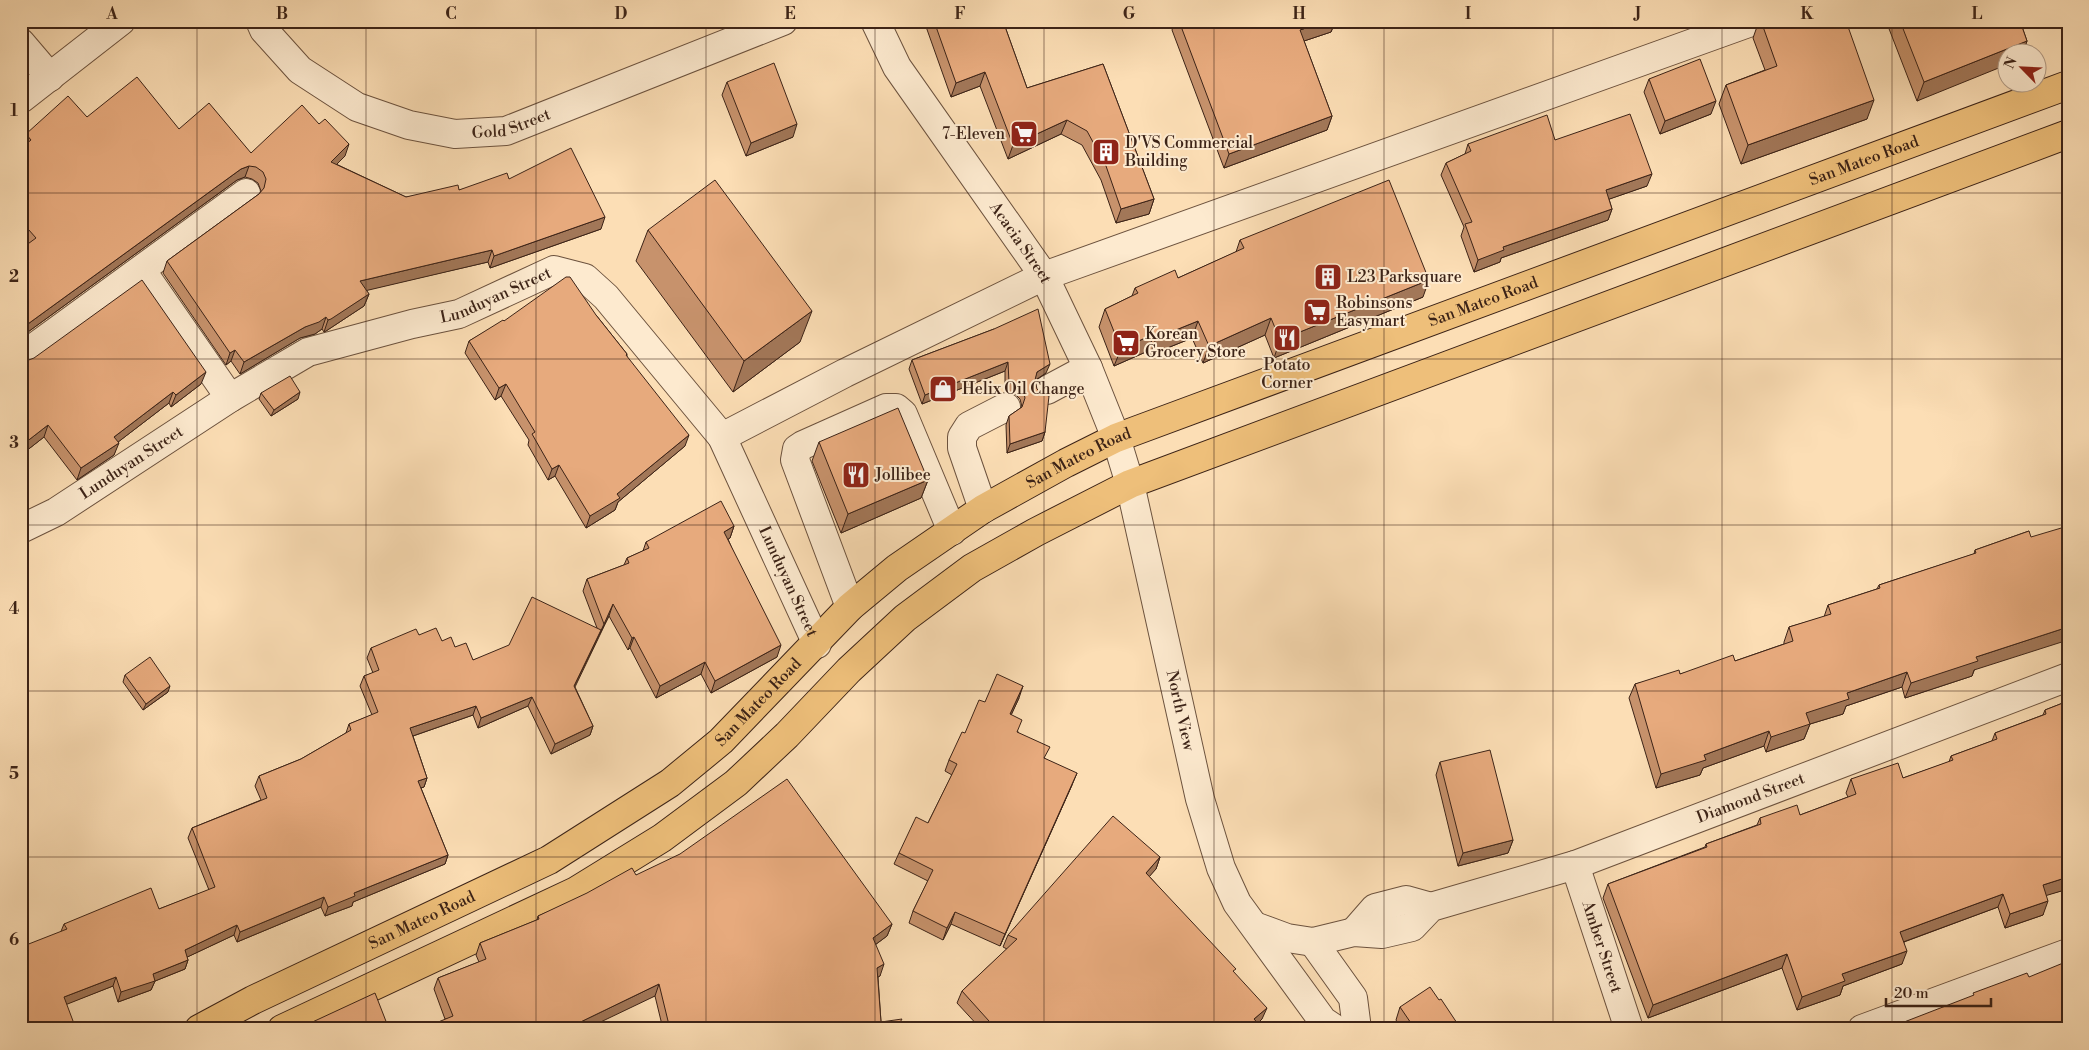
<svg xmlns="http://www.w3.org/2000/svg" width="2089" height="1050" viewBox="0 0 2089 1050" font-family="'Libre Bodoni',serif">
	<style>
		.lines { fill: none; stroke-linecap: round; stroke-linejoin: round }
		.minor-casing { stroke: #6c523e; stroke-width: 30 }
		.major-casing { stroke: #3c2317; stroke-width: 30 }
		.minor { stroke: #fdeacf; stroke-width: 28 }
		.major { stroke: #eebf7a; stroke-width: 28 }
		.wall { fill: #c7926c; stroke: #3c2317 }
		.shaded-wall { fill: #a27758; stroke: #3c2317 }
		.building { fill: #e7aa7d; stroke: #3c2317 }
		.grid { fill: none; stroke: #3c2317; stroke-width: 1; stroke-opacity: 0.55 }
		.labels { text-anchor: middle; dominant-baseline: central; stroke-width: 4; stroke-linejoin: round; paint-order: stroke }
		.street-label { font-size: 16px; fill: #3c2317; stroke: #fdeacf }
		.poi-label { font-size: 16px; fill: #3c2317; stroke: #fdeacf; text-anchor: start }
		.neatline { fill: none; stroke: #3c2317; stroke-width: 2 }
		.grid-label { font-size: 16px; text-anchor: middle; font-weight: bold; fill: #3c2317 }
	</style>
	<rect width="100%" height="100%" fill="#fcdeb5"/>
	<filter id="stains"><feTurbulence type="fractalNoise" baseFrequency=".004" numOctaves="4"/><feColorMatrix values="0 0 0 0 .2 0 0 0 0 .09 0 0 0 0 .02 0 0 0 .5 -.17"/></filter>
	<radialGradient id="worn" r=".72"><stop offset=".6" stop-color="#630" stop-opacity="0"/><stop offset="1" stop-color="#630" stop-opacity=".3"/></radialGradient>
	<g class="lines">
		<defs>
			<g id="minor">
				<path id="s1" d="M260,21L264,30L300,70L357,107L409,125L455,134L506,131L783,21"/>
				<path id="s2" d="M875,21L897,67L1044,276L1088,368L1116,438L1130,484L1200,799L1221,868L1237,903L1323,1021L1335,1029"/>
				<path d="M21,43L50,77"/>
				<path d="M21,99L121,21"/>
				<path d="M142,271L230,398"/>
				<path d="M21,357L246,193"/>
				<path d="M1047,390L1088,368"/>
				<path d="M722,437L845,373L1044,276L1754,21"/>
				<path d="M983,509L962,448V437L969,426L1006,407"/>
				<path id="s3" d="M21,529L56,512L230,398L308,352L412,324L459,314L554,270L585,278L606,297L722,437L817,644"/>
				<path d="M850,607L795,460L797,449L803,445L886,408H896L903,414L952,531"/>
				<path id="s4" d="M1575,865L1629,1029"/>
				<path id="s5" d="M1257,927L1287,938L1313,942L1354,932L1382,934L1412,927L1431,907L1575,865L2068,677"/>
				<path d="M1354,932L1375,908L1406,900L1431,907"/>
				<path d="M1313,942L1353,998L1357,1029"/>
				<path d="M1862,1029L2068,953"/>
			</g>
			<g id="major">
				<path id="s6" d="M199,1029L253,1000L549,860L670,783L721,741L850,607L897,568L983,509L1066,463L1116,438L2068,85"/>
				<path d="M282,1029L576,891L662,838L736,783L787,735L849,670L905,618L972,568L1036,532L1130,484L2068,134"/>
			</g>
		</defs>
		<use href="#minor" class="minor-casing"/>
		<use href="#major" class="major-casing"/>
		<use href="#minor" class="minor"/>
		<use href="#major" class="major"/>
	</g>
	<path class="wall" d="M924,21H1003L1027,88L1103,64L1154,199L1149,214L1116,223L1101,180L1082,145L1061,134L1008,159L980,86L951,97Z
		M1175,21H1338L1335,22L1331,32L1304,41L1332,116L1327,130L1224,168L1172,30Z
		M1759,21H1846L1867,119L1741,164L1719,104L1726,85L1765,70L1753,38Z
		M1886,21H2020L2027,41L2023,52H2006L1917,101Z
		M1649,79L1711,114L1660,134L1644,92Z
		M727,82L793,137L746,156L722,95Z
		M87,117L179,129L251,153L345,156L336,164L406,197L459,190L509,179L601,229L490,268L488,262L366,290L369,294L364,306L326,331L324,332L322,329L315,334L300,338L240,374L231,361L226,365L163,273L167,261L259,194L261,191L258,183L252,179L245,177L237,180L21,337V249L27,244L21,237V148L23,147L22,146L26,134Z
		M1555,140L1647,186L1609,199L1612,209L1608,220L1501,258L1500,262L1474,272L1461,236L1464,227L1441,175L1446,163L1465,154L1468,144Z
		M648,230L800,342L733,392L636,261Z
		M1240,240L1423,297L1274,358L1265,335L1203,363L1192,338L1150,355L1148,351L1114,366L1099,327L1105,309L1132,296L1135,288L1178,278L1236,252Z
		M596,315L627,354V357L685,446L618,502L615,510L586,528L555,476L548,480L528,445L529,440L501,396L495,400L465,353L469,341L504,321Z
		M994,329L1046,373L1035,381L1045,432L1042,441L1007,453L1006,425L1009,416L1022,407L1020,399L1015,394L1005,392V371L922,404L909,369L912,360Z
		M21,360L201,384L171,407L169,403L118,442L114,455L77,480L44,437L21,455Z
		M261,393L298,399L271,416L259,399Z
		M819,442L928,480L921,498L841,533L812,461Z
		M734,526L730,538L728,539L777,657L711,693L701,674L656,698L630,648L628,650L609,616L575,687L593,726L590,735L551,754L528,706L478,728L473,715L413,736L427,778L424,787L421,788L448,855L445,864L353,902L352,906L325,916L321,907L237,942L234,935L187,957L188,960L185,969L155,981L151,990L118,1002L113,986L66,1004L21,1029L64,924L159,909L209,890L188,838L192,828L261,800L255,786L259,776L301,759L346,733L349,724L372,715L360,686L364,676L373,673L367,658L371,648L419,635L442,641L455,647L473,660L597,628L583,591L587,579L624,565L627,558L643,551L646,542Z
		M2029,531L1972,676L1905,698L1902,687L1846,706L1843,714L1810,724L1804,739L1766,752L1764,746L1703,768L1700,775L1656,788L1629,698L1635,684L1680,674L1735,661L1784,644V642L1789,627L1824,617L1828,605L1877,589L1879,585L1974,554L1975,550Z
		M125,675L168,692L143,710L123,682Z
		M1019,698L1011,715L1018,732L1072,785L1000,946L951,924L943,940L909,923L913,911L928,881L894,864L899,853L928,823L952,775L945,771L949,760L985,702Z
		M2068,701V889L2046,895L2043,915L2005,928L1998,907L1904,942L1902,964L1843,986L1840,995L1797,1010L1782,968L1648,1018L1603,898L1608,884L1705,847L1706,844L1757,825L1760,818L1800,815L1848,797L1846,793L1851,779L1903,778L1949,762L1951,756L1992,741L1995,733L2043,715L2045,710Z
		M1440,762L1513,840L1508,853L1458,866L1436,775Z
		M1160,857L1156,869L1149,876L1234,973L1262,1019L1258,1023L981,1029L957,1003L962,991L1007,949L1003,947L1008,935Z
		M636,875L892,924L887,936L875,945L880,976L878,977L881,1022L898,1029H663L655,996L445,1019L434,989L438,978L479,962L476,955L480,943L537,920L538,916Z
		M1400,1007L1461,1029H1401L1396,1020Z"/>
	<path class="shaded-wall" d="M1327,21H1338L1335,22L1331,32L1295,44L1300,30Z
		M2027,41L2023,52H2006V65L1917,101L1924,82Z
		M985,72L980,86L951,97L956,83Z
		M1874,100L1867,119L1741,164L1748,145Z
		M1716,101L1711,114L1660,134L1665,121Z
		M1332,116L1327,130L1224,168L1229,154Z
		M1067,120L1061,134L1008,159L1013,145Z
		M797,124L793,137L746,156L751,143Z
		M349,144L345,156L327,174L331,162Z
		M249,166L245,177L237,180L21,337V329L241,169Z
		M1652,174L1647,186L1601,202L1606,190Z
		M1154,199L1149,214L1116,223L1121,209Z
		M1612,209L1608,220L1501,258L1500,262L1474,272L1478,260L1503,247Z
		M605,217L601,229L490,268L494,256Z
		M492,250L488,262L356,293L360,281Z
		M1429,280L1423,297L1274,358L1280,340Z
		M369,294L364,306L326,331L324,332L328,320Z
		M812,311L800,342L733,392L744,361Z
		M326,317L322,329L315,334L300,338L240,374L244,362L305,327Z
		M1271,318L1265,335L1203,363L1209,346Z
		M1198,321L1192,338L1150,355L1156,338Z
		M1154,334L1148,351L1114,366L1121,349Z
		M235,350L231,361L226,365L230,353Z
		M1008,362L1005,371L922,404L925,395Z
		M1050,364L1046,373L1034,381L1037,372Z
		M206,372L201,384L171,407L176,395Z
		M506,384L501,396L495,400L499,388Z
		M173,392L169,403L109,449L114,437Z
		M300,392L298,399L271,416L274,410Z
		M48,425L44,437L21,455V446Z
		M1045,432L1042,441L1007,453L1010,444Z
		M689,435L685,446L618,502L615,510L586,528L590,516Z
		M119,443L114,455L77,480L81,468Z
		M559,465L555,476L548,480L552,469Z
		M928,480L921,498L841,533L848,514Z
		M734,526L730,538L720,544L724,532Z
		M613,604L609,616L599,635L604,624Z
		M2068,627V640L1974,670L1972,676L1905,698L1911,683L1976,657Z
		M601,630L597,640L570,695L574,686Z
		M634,637L630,648L628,650L632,638Z
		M781,645L777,657L711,693L715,681Z
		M705,662L701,674L656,698L660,686Z
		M1907,672L1902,687L1846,706L1843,714L1810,724L1804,739L1766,752L1771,737L1806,713L1847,693Z
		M170,686L168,692L143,710L146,704Z
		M1023,686L1019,698L1006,726L1010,714Z
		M532,697L528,706L478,728L481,718Z
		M476,706L473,715L407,738L410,728Z
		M593,726L590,735L551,754L555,744Z
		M1769,731L1764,746L1703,768L1700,775L1656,788L1661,774L1704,755Z
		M1077,773L1072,785L1000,946L1005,934Z
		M427,778L424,787L414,790L418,781Z
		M1513,840L1508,853L1458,866L1463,853Z
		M448,855L445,864L353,902L352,906L325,916L328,907L354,893Z
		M1160,857L1156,869L1142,885L1146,873Z
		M2068,877V889L2038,898L2043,885Z
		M2003,894L1998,907L1895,945L1900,932Z
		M324,897L321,907L237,942L240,932Z
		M2048,901L2043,915L2005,928L2010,914Z
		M955,912L951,924L943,940L947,928Z
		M892,924L887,936L868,950L873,938Z
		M237,925L234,935L181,960L185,950Z
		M1907,951L1902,964L1843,986L1840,995L1797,1010L1802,997L1842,974Z
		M1787,954L1782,968L1648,1018L1653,1005Z
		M188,960L185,969L155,981L151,990L118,1002L121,992L153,974Z
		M884,964L880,976L872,980L877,968Z
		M116,977L113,986L60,1007L64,997Z
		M659,984L655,996L586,1029H566Z
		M1267,1008L1262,1019L1252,1029L1254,1019Z"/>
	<path class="building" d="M934,21H1003L1027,88L1103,64L1154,199L1121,209L1106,166L1087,131L1067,120L1013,145L985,72L956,83Z
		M1179,21H1327L1300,30L1332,116L1229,154Z
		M1761,21H1846L1874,100L1748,145L1726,85L1777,66Z
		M1900,21H2020L2027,41L1924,82Z
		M1700,59L1716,101L1665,121L1649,79Z
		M774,63L797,124L751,143L727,82Z
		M137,77L179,129L209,103L251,153L302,105L319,124L325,119L349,144L331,162L406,197L458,185L459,190L507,173L509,179L571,148L605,217L494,256L492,250L360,281L369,294L331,319L328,320L326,317L319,322L305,327L244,362L235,350L230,353L167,261L259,194L264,188L266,179L263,172L256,167L249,166L241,169L21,329V249L36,238L21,221V148L31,140L26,134L68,96L87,117Z
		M1630,114L1652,174L1606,190L1612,209L1503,247L1504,250L1478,260L1465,224L1472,222L1446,163L1471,151L1468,144L1547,115L1555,140Z
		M715,180L812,311L744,361L648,230Z
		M1389,180L1429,280L1280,340L1271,318L1209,346L1198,321L1156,338L1154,334L1121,349L1105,309L1138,293L1135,288L1175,270L1178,278L1244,248L1240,240Z
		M566,277H570L596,315L627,354L626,355L689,435L617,494L620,498L590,516L559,465L552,469L532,434L535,432L506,384L499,388L469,341L503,320L504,321Z
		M142,280L206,372L176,395L173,392L114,437L119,443L81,468L48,425L21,446V360L26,361L34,358Z
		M1038,309L1050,364L1037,372L1035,380L1037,389L1042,394L1049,396L1045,432L1010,444L1009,416L1022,407L1025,398L1023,390L1018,385L1009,383L1008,362L925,395L912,360L994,329Z
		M290,376L300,392L274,410L261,393Z
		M898,408L928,480L848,514L819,442Z
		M721,501L734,526L724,532L781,645L715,681L705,662L660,686L634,637L632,638L613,604L604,624L587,579L629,563L627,558L649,548L646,542Z
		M2068,526V627L1976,657L1978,661L1911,683L1907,672L1847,693L1849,699L1806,713L1810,724L1771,737L1769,731L1704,755L1706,760L1661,774L1635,684L1679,670L1680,674L1733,655L1735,661L1793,641L1789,627L1831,614L1828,605L1880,588L1879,585L1976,553L1975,550L2029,531L2031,537Z
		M532,597L601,630L574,686L593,726L555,744L532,697L481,718L476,706L410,728L427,778L418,781L448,855L354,893L355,896L328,907L324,897L240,932L237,925L185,950L188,960L153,974L155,981L121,992L116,977L64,997L76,1029H21V947L67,929L64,924L151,888L159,909L215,887L192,828L267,798L259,776L301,759L351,730L349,724L378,712L364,676L379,670L371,648L416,629L419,635L436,628L442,641L451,637L455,647L466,643L473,660L509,645Z
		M150,657L170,686L146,704L125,675Z
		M997,674L1023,686L1010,714L1022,720L1017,732L1050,747L1044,758L1077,773L1005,934L955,912L947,928L913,911L933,870L899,853L916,817L928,823L957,764L949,760L962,732L965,733L979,700L985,702Z
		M2068,701V877L2043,885L2048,901L2010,914L2003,894L1900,932L1907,951L1842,974L1845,981L1802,997L1787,954L1653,1005L1608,884L1707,847L1706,844L1761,824L1760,818L1797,805L1800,815L1856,794L1851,779L1898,763L1903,778L1953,760L1951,756L1997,739L1995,733L2046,714L2045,710Z
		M1490,750L1513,840L1463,853L1440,762Z
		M787,779L892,924L873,938L884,964L877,968L881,1022L902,1019L896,1029H670L659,984L566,1029H421L453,1016L438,978L486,959L480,943L539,919L538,916L587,893L632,868L636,875L680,854Z
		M1113,816L1160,857L1146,873L1236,969L1233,971L1267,1008L1254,1019L1263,1029H981L989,1021L962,991L1017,939L1008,935Z
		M2068,961V1029H1901L1899,1024L1974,995L1973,993L2027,973L2029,977Z
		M1430,987L1439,1000L1441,999L1461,1029H1415L1400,1007Z
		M375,993L389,1029H308L306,1025Z
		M1602,1023L1604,1029H1587Z"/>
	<path class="grid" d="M197,21V1029M366,21V1029M536,21V1029M706,21V1029M875,21V1029M1044,21V1029M1214,21V1029M1384,21V1029M1553,21V1029M1722,21V1029M1892,21V1029M21,193H2068M21,359H2068M21,525H2068M21,691H2068M21,857H2068"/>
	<defs>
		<symbol id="supermarket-square" viewBox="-11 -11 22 22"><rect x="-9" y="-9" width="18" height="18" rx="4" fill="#8f2418" stroke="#fdeacf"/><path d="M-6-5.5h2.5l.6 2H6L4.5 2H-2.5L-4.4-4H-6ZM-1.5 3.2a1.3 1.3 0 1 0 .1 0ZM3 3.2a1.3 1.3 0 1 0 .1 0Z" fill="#fff"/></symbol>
		<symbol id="building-square" viewBox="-11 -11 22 22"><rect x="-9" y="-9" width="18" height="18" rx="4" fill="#8f2418" stroke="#fdeacf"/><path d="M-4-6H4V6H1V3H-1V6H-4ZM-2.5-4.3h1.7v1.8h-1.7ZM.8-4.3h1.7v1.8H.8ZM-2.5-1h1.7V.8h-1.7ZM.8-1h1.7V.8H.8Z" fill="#fff"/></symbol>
		<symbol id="restaurant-square" viewBox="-11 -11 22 22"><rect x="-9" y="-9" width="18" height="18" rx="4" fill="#8f2418" stroke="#fdeacf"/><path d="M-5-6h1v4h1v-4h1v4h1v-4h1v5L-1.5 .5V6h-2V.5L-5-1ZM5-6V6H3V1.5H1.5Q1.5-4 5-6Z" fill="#fff"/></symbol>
		<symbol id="shop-square" viewBox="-11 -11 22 22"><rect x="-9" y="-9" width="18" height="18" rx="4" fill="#8f2418" stroke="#fdeacf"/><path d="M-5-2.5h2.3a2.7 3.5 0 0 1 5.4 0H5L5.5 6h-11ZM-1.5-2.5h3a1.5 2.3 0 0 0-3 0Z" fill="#fff"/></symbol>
	</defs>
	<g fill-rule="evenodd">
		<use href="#supermarket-square" x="1008" y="118" width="32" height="32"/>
		<use href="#building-square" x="1090" y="136" width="32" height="32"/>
		<use href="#building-square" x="1312" y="261" width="32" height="32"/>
		<use href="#supermarket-square" x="1301" y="296" width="32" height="32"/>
		<use href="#restaurant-square" x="1271" y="322" width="32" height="32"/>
		<use href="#supermarket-square" x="1110" y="327" width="32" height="32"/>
		<use href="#shop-square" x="927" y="373" width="32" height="32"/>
		<use href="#restaurant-square" x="840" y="459" width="32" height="32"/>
	</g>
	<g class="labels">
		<g class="street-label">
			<text stroke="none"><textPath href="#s1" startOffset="291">Gold Street</textPath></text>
			<text stroke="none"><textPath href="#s6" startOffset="1898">San Mateo Road</textPath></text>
			<text stroke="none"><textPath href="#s2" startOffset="266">Acacia Street</textPath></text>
			<text stroke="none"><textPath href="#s3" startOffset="534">Lunduyan Street</textPath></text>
			<text stroke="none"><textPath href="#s6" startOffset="1492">San Mateo Road</textPath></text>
			<text stroke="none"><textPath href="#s6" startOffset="1058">San Mateo Road</textPath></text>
			<text stroke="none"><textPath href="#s3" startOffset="129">Lunduyan Street</textPath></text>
			<text stroke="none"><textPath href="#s3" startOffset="999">Lunduyan Street</textPath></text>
			<text stroke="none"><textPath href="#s6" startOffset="652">San Mateo Road</textPath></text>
			<text stroke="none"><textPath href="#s2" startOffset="764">North View</textPath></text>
			<text stroke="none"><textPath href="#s5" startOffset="525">Diamond Street</textPath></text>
			<text stroke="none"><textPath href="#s6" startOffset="248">San Mateo Road</textPath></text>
			<text stroke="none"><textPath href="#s4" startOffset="86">Amber Street</textPath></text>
		</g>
		<g class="poi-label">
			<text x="1005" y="134" text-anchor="end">7-Eleven</text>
			<text x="1125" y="143">D'VS Commercial<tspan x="1125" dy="18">Building</tspan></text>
			<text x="1347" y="277">L23 Parksquare</text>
			<text x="1336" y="303">Robinsons<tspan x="1336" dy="18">Easymart</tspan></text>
			<text x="1145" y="334">Korean<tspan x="1145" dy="18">Grocery Store</tspan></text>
			<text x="1287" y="365" text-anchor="middle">Potato<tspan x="1287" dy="18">Corner</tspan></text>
			<text x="962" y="389">Helix Oil Change</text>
			<text x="875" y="475">Jollibee</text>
		</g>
	</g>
	<rect width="2089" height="1050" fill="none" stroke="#fcdeb5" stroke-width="55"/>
	<g transform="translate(2022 68) rotate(294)"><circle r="24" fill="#fdeacf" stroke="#b09a85"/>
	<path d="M0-4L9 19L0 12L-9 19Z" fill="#8f2418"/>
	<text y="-8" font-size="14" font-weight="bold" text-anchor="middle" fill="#3c2317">N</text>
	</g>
	<path d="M1886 998v8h105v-8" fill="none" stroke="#3c2317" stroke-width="2.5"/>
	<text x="1894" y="998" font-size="15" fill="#3c2317" stroke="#fdeacf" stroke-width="4" paint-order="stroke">20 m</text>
	<rect x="28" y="28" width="2034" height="994" class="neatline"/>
	<g class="grid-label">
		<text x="112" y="19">A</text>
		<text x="282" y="19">B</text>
		<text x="451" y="19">C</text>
		<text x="621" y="19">D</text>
		<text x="790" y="19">E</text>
		<text x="960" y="19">F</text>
		<text x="1129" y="19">G</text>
		<text x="1299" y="19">H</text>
		<text x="1468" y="19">I</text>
		<text x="1638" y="19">J</text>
		<text x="1807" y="19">K</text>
		<text x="1977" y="19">L</text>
		<text x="14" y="116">1</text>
		<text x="14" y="282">2</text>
		<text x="14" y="448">3</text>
		<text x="14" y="614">4</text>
		<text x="14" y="779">5</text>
		<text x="14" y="945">6</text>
	</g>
	<rect width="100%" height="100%" filter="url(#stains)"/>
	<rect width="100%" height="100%" fill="url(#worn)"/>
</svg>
